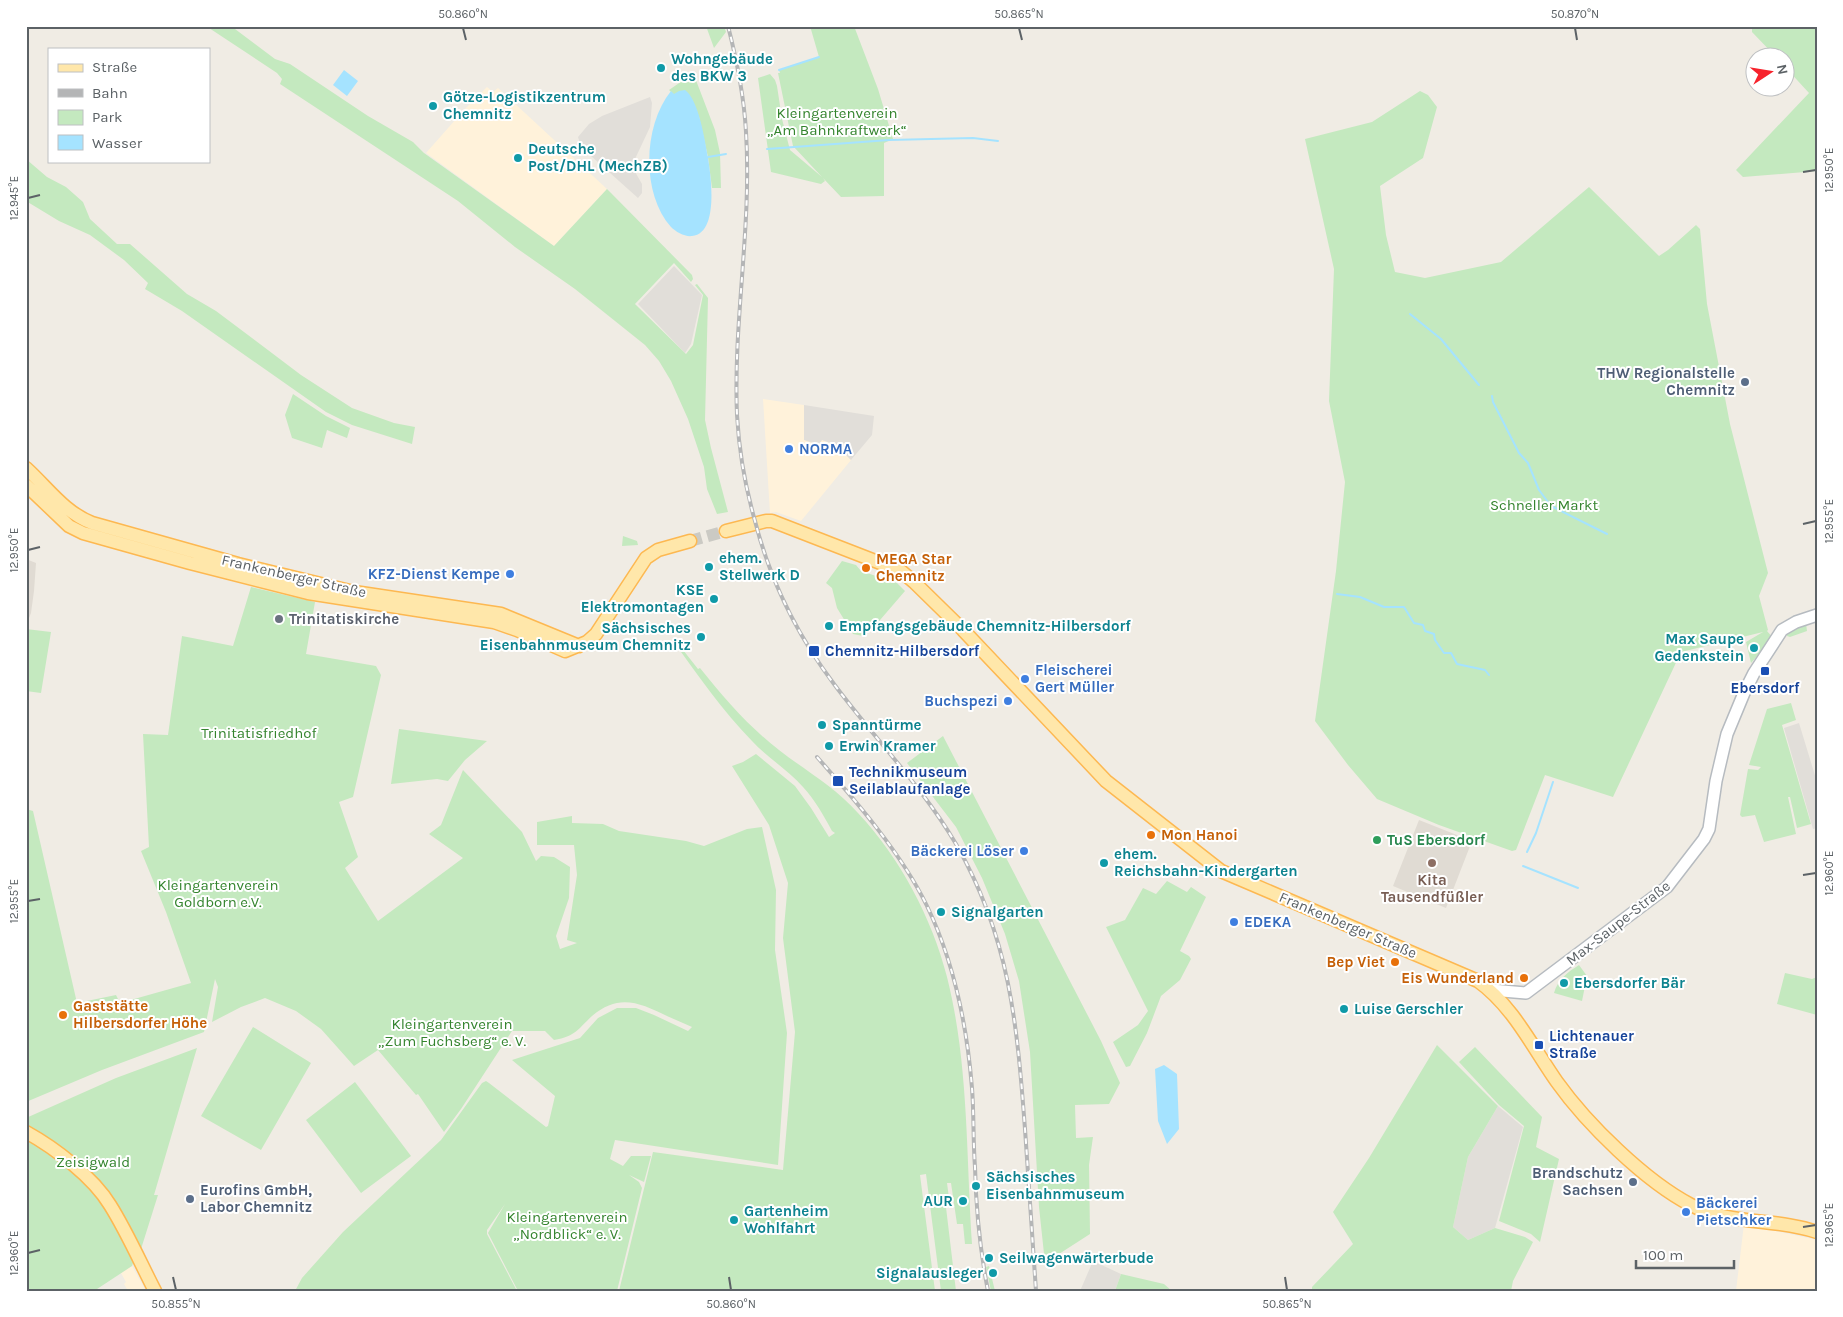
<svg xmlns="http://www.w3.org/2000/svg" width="1843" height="1317" viewBox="0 0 1843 1317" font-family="Karla,sans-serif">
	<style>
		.commercial { fill: #fff2da }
		.industrial { fill: #e1ded9 }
		.education { fill: #e0dbd3 }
		.green { fill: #c4e9bf }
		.water { fill: #a5e3ff }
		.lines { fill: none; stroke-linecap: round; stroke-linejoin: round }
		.stream { stroke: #a5e3ff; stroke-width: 2 }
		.primary-tunnel { stroke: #cbcac4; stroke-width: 12; stroke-dasharray: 12 6; stroke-linecap: butt }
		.secondary-casing { stroke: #b6bbc0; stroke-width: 14 }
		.primary-casing { stroke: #fdb851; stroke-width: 15 }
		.secondary { stroke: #fff; stroke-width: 11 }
		.primary { stroke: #ffe7aa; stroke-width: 12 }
		.rail-casing { stroke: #b4b5b6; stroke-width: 4 }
		.rail { stroke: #fff; stroke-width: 2; stroke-dasharray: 5.5; stroke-linecap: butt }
		.ticks { fill: none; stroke: #5c6266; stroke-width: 2 }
		.culture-dot { fill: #0f9aa8; stroke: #fff; stroke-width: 2 }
		.service-dot { fill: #5c6f8a; stroke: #fff; stroke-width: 2 }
		.shop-dot { fill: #3f7fe0; stroke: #fff; stroke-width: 2 }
		.food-dot { fill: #e8710a; stroke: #fff; stroke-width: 2 }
		.worship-dot { fill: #6b7280; stroke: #fff; stroke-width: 2 }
		.transit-dot { fill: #1a4fb4; stroke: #fff; stroke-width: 2 }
		.leisure-dot { fill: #2e9e5b; stroke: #fff; stroke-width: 2 }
		.education-dot { fill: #8d6e63; stroke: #fff; stroke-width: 2 }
		.labels { text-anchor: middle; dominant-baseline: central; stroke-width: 4; stroke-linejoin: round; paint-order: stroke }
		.culture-label { font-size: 15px; font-weight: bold; fill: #0d838f; stroke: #fff; text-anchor: start }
		.park-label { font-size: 15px; fill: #34842e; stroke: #fff }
		.service-label { font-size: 15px; font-weight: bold; fill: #4e5e75; stroke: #fff; text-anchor: end }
		.shop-label { font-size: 15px; font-weight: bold; fill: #366cbe; stroke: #fff; text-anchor: start }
		.food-label { font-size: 15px; font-weight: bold; fill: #c56008; stroke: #fff; text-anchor: start }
		.street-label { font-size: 15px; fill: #5c6266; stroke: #fff }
		.worship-label { font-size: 15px; font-weight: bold; fill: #5b616d; stroke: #fff; text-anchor: start }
		.transit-label { font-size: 15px; font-weight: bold; fill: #164399; stroke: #fff; text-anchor: start }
		.leisure-label { font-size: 15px; font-weight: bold; fill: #27864d; stroke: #fff; text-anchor: start }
		.education-label { font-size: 15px; font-weight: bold; fill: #785e54; stroke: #fff }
		.neatline { fill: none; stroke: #5c6266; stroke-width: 2 }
		.ticks-label { font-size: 12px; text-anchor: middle; fill: #5c6266 }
	</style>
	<rect width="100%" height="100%" fill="#f0ece4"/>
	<path class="commercial" d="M487,87L493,92L498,88L607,189L554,246L426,153L464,110Z
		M763,399L804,405V440H822L836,445L851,460L801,521L776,512L770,513Z
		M1744,1224L1817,1240V1291H1736Z
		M132,1266L146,1291H128L124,1284L126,1282L121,1273Z"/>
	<path class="industrial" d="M650,97L652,103L650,127L635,159L634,170L642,184V193L638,198L581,147L578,137L589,124L602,116Z
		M674,266L702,295L691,344L685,353L638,304Z
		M804,405L874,416L872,435L851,460L836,445L822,440L819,445L804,440Z
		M1799,723L1817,782V828L1813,829L1784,728Z
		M1498,1106L1523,1127L1495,1228L1468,1240L1453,1227L1468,1157Z
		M1093,1261L1121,1274L1115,1291H1080Z"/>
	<path class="education" d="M26,559L36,563L34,591L31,613L29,618L26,617Z
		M1419,820L1472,841L1446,908L1393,886Z"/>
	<path class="green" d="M206,26H231L275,59L290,64L368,116L413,142L424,153L554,246L607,189L611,193L692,275L693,279L691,282L674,263L635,304L686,354L693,345L703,295L695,285L697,284L708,298L705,420L711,448L728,512L717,514L707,489L704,467L688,419L671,381L659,361L645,345L575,289L515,247L458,201L280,84L282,79L277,73Z
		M706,26H724L726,32L714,48Z
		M810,26H854L878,89L893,139L884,143V196L841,197L823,178L825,181L821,184L771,172L758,78L770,74L775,80L777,86L782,119L790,150L822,177L793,146L778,73H780L779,70L819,57Z
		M1752,26H1817V171L1743,177L1736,170L1809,93L1786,68V58L1776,57L1752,32Z
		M694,75L715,130L720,153L721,188H712L708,157L699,117L669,90L682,81Z
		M1420,91L1428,95L1437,107L1423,158L1380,186L1386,235L1395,272L1425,278L1501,262L1589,187L1659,256L1668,250L1696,225L1700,229L1707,304L1730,424L1768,573L1759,596L1768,630L1767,631L1773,638L1751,663L1746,642L1763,632L1681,652L1613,797L1545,775L1516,850L1512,851L1439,825L1377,799L1348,765L1315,721L1336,571L1345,482L1329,401L1334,269L1305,139L1372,122Z
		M26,159L47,177L66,187L83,202L90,219L117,244H130L187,294L216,311L301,375L352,408L394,423L415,427L412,444L352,425L326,412L182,311L145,289L148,283L124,260L90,235L59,221L26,201Z
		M293,394L326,416L350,428L347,438L327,430L322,448L292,438L285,415Z
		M623,536L637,541L638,545L622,546Z
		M842,561L856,565L861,571L897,583L905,591L874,627L863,636L853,634L837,608L832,588L826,583Z
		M251,587L315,602L306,654L376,666L381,675L353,797L339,802L358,857L345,868L378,921L463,858L429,834L441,825L463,770L522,832L536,861L541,856L554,857L570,867L569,898L556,936L560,949L577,943L567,940L577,875L574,845H537V822L572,816V823L603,824L619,831L686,841L704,846L747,829L762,827L776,890L775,950L787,1033L778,1165L615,1140L610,1159L623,1166L631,1156H651L644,1182L629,1175L639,1182L642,1188L617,1291H518L488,1233L505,1204L487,1230V1234L517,1291H295L302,1278L343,1232L441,1140L482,1083L486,1081L489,1083L546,1127L548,1126L555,1096L512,1060L580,1038L598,1018L617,1008H636L654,1015L688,1031L692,1027C684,1023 675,1020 667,1016C640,1003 619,993 592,1016C577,1030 576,1036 554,1040L545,1031H512L461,1109L444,1132L418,1094L416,1095L378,1050L354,1066L321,1029L296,1011L265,998L241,1007L212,1022L218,987L215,979L204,1032L102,1070L26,1102V809L33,811L77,1003L116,995L120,1003L191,983L166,912L141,851L149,847L143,734L168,735L182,636L233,646Z
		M1806,623L1807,631L1790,637L1787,636V633Z
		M26,629L51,632L41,693L26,691Z
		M676,641L698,669L700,668C724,698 748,726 779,750C806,771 835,787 858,813C900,858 932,918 947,977C969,1064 966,1156 972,1244H965L963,1224H957L951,1183H947L949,1198L945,1199L956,1291H941L926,1174L920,1175L935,1291H619L653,1152L783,1170L795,1032L783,938L788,883L769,825L732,766L743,762L756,754L795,786L811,808L829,837L835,833L832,831C824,816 815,800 803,787C788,770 768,758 752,741C723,711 698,676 674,642Z
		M1791,703L1796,720L1782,725L1811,824L1797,828L1790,797H1788L1796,834L1764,842L1755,815L1742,817L1740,815L1748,769L1758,770L1761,767L1749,765L1767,709Z
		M399,729L487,741L465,760L448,781L437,779L391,784Z
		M943,736L1101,1041L1120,1083L1109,1104L1075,1105L1076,1138L1093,1137L1089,1165L1090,1234L1045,1263L1039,1207L1030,1052L1019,981L1005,934L982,878L956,827L907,763Z
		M1167,881L1187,892L1191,887L1206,897L1180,951L1189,956L1191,959L1180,980L1161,996L1147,1033L1130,1066L1126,1067L1113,1042L1138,1025L1148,1011L1106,927L1125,920L1143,888L1156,894Z
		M1579,965L1587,976L1582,1001L1554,993C1558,979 1568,972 1579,965Z
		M1785,973L1812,979L1817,977V1015L1777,1004Z
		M253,1027L311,1063L261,1150L201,1116Z
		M1437,1045L1498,1106L1468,1157L1453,1227L1468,1240L1495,1228L1525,1237L1533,1242L1513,1281L1511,1291H1312V1287L1353,1244L1333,1212L1369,1158Z
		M1475,1047L1542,1117L1536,1147L1559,1159L1540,1242L1531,1234L1499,1221L1524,1126L1499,1105L1459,1062Z
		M197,1048L154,1195H158L141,1249L139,1246L132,1266L94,1291H26V1118L116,1078Z
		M355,1082L411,1156L361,1193L306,1120Z
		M989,1266L995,1291H991L986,1267Z
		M1121,1274L1164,1284L1172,1291H1115Z"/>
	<path class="water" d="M344,70L358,81L347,96L333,85Z
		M685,90C699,100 705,141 708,158C711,176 719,234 692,236C685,237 676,232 671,227C641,193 643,126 671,91L674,94L679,91Z
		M1164,1065L1177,1074L1179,1129L1167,1144L1158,1121L1155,1069Z"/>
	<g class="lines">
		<path class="stream" d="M779,70L819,57
			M767,149L889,140L973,138L998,141
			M708,157L726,154
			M1410,314L1441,339L1479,385
			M1492,396L1493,402L1519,453L1528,463L1539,490L1551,506L1607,534
			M1337,594L1360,597L1384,607H1404L1414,623L1423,625L1425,631L1434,634L1435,640L1444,653H1451L1457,664L1485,670L1489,675
			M1527,852L1536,833L1553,782
			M1523,866L1578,888"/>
		<path class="primary-tunnel" d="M690,541L726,531"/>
		<defs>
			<path id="secondary" d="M1491,990L1526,993L1667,887L1704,839L1709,829L1716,781L1727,734L1744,693L1754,673L1782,630L1796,622L1817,615"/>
			<path id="primary" d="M26,468C48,488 64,512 92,523L238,564L354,592L501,614L579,646
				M26,485L69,526L83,533L190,563L308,593L494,622L517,630L565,651L587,642L596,634L646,558L658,550L690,541
				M726,531L766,521H772L901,571L914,582L963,630L1106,781L1221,871L1478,981C1513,1006 1533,1048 1557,1082C1587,1124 1645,1181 1691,1205C1730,1225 1776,1218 1817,1232
				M26,1132C55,1148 93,1177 110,1205C127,1232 140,1262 155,1291"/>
		</defs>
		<use href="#secondary" class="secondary-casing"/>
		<use href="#primary" class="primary-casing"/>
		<use href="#secondary" class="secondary"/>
		<use href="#primary" class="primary"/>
		<defs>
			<path id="rail" d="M728,26C737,61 744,96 746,132C752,227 733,321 737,415C739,451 745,486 755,521C770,580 797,635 834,684C874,738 922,786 956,844C1010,938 1017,1024 1025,1129C1029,1183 1032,1237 1036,1291
				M817,757C855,800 902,854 927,906C954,962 967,1026 972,1088C974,1114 973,1141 975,1167C976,1209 980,1250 988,1291"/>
		</defs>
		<use href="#rail" class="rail-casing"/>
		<use href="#rail" class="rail"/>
	</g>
	<path class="ticks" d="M463,28L466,40M1019,28L1022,40M1575,28L1577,40M1803,172L1816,170M28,198L40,195M1803,524L1816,521M28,550L40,547M1803,875L1816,873M28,901L40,899M1803,1227L1816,1225M28,1253L40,1250M173,1277L176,1290M729,1277L731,1290M1285,1277L1287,1290"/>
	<g class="culture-dot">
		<circle cx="661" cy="68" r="5"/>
		<circle cx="433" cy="106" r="5"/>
		<circle cx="518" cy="158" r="5"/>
		<circle cx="709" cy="567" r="5"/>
		<circle cx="714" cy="599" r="5"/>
		<circle cx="829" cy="626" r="5"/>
		<circle cx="701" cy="637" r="5"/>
		<circle cx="1754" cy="648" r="5"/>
		<circle cx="822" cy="725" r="5"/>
		<circle cx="829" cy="746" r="5"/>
		<circle cx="1104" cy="863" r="5"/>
		<circle cx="941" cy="912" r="5"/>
		<circle cx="1564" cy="983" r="5"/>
		<circle cx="1344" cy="1009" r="5"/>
		<circle cx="976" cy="1186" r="5"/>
		<circle cx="963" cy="1201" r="5"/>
		<circle cx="734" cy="1220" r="5"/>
		<circle cx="989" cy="1258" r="5"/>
		<circle cx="993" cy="1273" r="5"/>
	</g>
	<g class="service-dot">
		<circle cx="1745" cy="382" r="5"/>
		<circle cx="1633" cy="1182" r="5"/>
		<circle cx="190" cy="1199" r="5"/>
	</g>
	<g class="shop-dot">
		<circle cx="789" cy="449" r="5"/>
		<circle cx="510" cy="574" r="5"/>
		<circle cx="1025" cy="679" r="5"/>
		<circle cx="1008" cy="701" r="5"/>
		<circle cx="1024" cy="851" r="5"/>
		<circle cx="1234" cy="922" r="5"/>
		<circle cx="1686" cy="1212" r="5"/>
	</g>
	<g class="food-dot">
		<circle cx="866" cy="568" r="5"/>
		<circle cx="1151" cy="835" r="5"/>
		<circle cx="1395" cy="962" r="5"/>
		<circle cx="1524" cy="978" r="5"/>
		<circle cx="63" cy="1015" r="5"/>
	</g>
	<circle class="worship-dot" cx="279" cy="619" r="5"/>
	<g class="transit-dot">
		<rect x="808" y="645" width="12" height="12" rx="2.5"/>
		<rect x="1760" y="666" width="10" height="10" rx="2.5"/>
		<rect x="832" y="775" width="12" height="12" rx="2.5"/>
		<rect x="1534" y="1040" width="10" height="10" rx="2.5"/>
	</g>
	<circle class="leisure-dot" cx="1377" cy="840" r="5"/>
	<circle class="education-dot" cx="1432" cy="863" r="5"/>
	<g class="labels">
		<g class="culture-label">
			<text x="671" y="59">Wohngebäude<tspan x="671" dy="17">des BKW 3</tspan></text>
			<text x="443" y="97">Götze-Logistikzentrum<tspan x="443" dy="17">Chemnitz</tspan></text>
			<text x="528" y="149">Deutsche<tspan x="528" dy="17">Post/DHL (MechZB)</tspan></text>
			<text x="719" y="558">ehem.<tspan x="719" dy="17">Stellwerk D</tspan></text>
			<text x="704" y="590" text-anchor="end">KSE<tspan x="704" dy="17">Elektromontagen</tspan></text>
			<text x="839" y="626">Empfangsgebäude Chemnitz-Hilbersdorf</text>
			<text x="691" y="628" text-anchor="end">Sächsisches<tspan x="691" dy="17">Eisenbahnmuseum Chemnitz</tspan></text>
			<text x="1744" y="639" text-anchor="end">Max Saupe<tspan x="1744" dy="17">Gedenkstein</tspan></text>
			<text x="832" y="725">Spanntürme</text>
			<text x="839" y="746">Erwin Kramer</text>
			<text x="1114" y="854">ehem.<tspan x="1114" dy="17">Reichsbahn-Kindergarten</tspan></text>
			<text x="951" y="912">Signalgarten</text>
			<text x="1574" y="983">Ebersdorfer Bär</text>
			<text x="1354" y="1009">Luise Gerschler</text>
			<text x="986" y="1177">Sächsisches<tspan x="986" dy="17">Eisenbahnmuseum</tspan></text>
			<text x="953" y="1201" text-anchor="end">AUR</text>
			<text x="744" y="1211">Gartenheim<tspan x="744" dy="17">Wohlfahrt</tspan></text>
			<text x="999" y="1258">Seilwagenwärterbude</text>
			<text x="983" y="1273" text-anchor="end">Signalausleger</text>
		</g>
		<g class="park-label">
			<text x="837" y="113">Kleingartenverein<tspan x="837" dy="17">„Am Bahnkraftwerk“</tspan></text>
			<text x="1544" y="505">Schneller Markt</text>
			<text x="259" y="733">Trinitatisfriedhof</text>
			<text x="218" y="885">Kleingartenverein<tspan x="218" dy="17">Goldborn e.V.</tspan></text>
			<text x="452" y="1024">Kleingartenverein<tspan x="452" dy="17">„Zum Fuchsberg“ e. V.</tspan></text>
			<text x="93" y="1162">Zeisigwald</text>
			<text x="567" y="1217">Kleingartenverein<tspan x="567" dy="17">„Nordblick“ e. V.</tspan></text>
		</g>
		<g class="service-label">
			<text x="1735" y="373">THW Regionalstelle<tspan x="1735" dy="17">Chemnitz</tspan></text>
			<text x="1623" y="1173">Brandschutz<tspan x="1623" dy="17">Sachsen</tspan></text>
			<text x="200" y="1190" text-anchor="start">Eurofins GmbH,<tspan x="200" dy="17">Labor Chemnitz</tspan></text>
		</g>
		<g class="shop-label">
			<text x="799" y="449">NORMA</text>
			<text x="500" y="574" text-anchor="end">KFZ-Dienst Kempe</text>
			<text x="1035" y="670">Fleischerei<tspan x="1035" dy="17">Gert Müller</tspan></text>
			<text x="998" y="701" text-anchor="end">Buchspezi</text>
			<text x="1014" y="851" text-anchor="end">Bäckerei Löser</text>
			<text x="1244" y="922">EDEKA</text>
			<text x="1696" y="1203">Bäckerei<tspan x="1696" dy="17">Pietschker</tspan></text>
		</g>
		<g class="food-label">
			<text x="876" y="559">MEGA Star<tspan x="876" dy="17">Chemnitz</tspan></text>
			<text x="1161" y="835">Mon Hanoi</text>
			<text x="1385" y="962" text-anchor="end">Bep Viet</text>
			<text x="1514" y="978" text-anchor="end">Eis Wunderland</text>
			<text x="73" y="1006">Gaststätte<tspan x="73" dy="17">Hilbersdorfer Höhe</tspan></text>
		</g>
		<g class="street-label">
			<text transform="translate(294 576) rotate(13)">Frankenberger Straße</text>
			<text transform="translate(1618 923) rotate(-38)">Max-Saupe-Straße</text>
			<text transform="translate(1348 925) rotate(23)">Frankenberger Straße</text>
		</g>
		<g class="worship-label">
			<text x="289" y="619">Trinitatiskirche</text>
		</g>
		<g class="transit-label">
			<text x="825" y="651">Chemnitz-Hilbersdorf</text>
			<text x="1765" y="688" text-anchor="middle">Ebersdorf</text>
			<text x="849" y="772">Technikmuseum<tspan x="849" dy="17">Seilablaufanlage</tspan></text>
			<text x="1549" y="1036">Lichtenauer<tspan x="1549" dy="17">Straße</tspan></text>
		</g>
		<g class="leisure-label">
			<text x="1387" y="840">TuS Ebersdorf</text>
		</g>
		<g class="education-label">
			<text x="1432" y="880">Kita<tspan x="1432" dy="17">Tausendfüßler</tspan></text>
		</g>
	</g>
	<rect width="1843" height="1317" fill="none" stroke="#ffffff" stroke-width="55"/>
	<rect x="48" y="48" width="162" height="115" fill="#ffffff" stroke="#bec0c2"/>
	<rect x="58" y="64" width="25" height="8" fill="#ffe7aa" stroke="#bec0c2"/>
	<text x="92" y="72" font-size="15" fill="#5c6266">Straße</text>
	<rect x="58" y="89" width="25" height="8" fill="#b4b5b6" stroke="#bec0c2"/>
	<text x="92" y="98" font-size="15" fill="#5c6266">Bahn</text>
	<rect x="58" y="110" width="25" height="15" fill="#c4e9bf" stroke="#bec0c2"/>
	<text x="92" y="122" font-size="15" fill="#5c6266">Park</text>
	<rect x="58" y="135" width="25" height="15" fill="#a5e3ff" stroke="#bec0c2"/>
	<text x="92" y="148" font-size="15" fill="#5c6266">Wasser</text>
	<g transform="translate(1770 72) rotate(78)"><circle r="24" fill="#ffffff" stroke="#bec0c2"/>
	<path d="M0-4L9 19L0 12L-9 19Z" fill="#f7232c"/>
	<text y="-8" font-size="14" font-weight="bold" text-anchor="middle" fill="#5c6266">N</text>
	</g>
	<path d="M1636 1260v8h98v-8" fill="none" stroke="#5c6266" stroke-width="2.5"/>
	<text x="1643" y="1260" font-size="15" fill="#5c6266" stroke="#ffffff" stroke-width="4" paint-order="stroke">100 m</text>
	<rect x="28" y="28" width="1788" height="1262" class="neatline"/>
	<g class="ticks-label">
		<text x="463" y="18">50.860°N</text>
		<text x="1019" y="18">50.865°N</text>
		<text x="1575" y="18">50.870°N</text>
		<text transform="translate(1829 170) rotate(-90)" y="4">12.950°E</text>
		<text transform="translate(14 198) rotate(-90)" y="4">12.945°E</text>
		<text transform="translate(1829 521) rotate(-90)" y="4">12.955°E</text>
		<text transform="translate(14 550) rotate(-90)" y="4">12.950°E</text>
		<text transform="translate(1829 873) rotate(-90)" y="4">12.960°E</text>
		<text transform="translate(14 901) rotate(-90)" y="4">12.955°E</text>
		<text transform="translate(1829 1225) rotate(-90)" y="4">12.965°E</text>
		<text transform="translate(14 1253) rotate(-90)" y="4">12.960°E</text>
		<text x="176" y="1308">50.855°N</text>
		<text x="731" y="1308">50.860°N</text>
		<text x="1287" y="1308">50.865°N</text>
	</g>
</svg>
